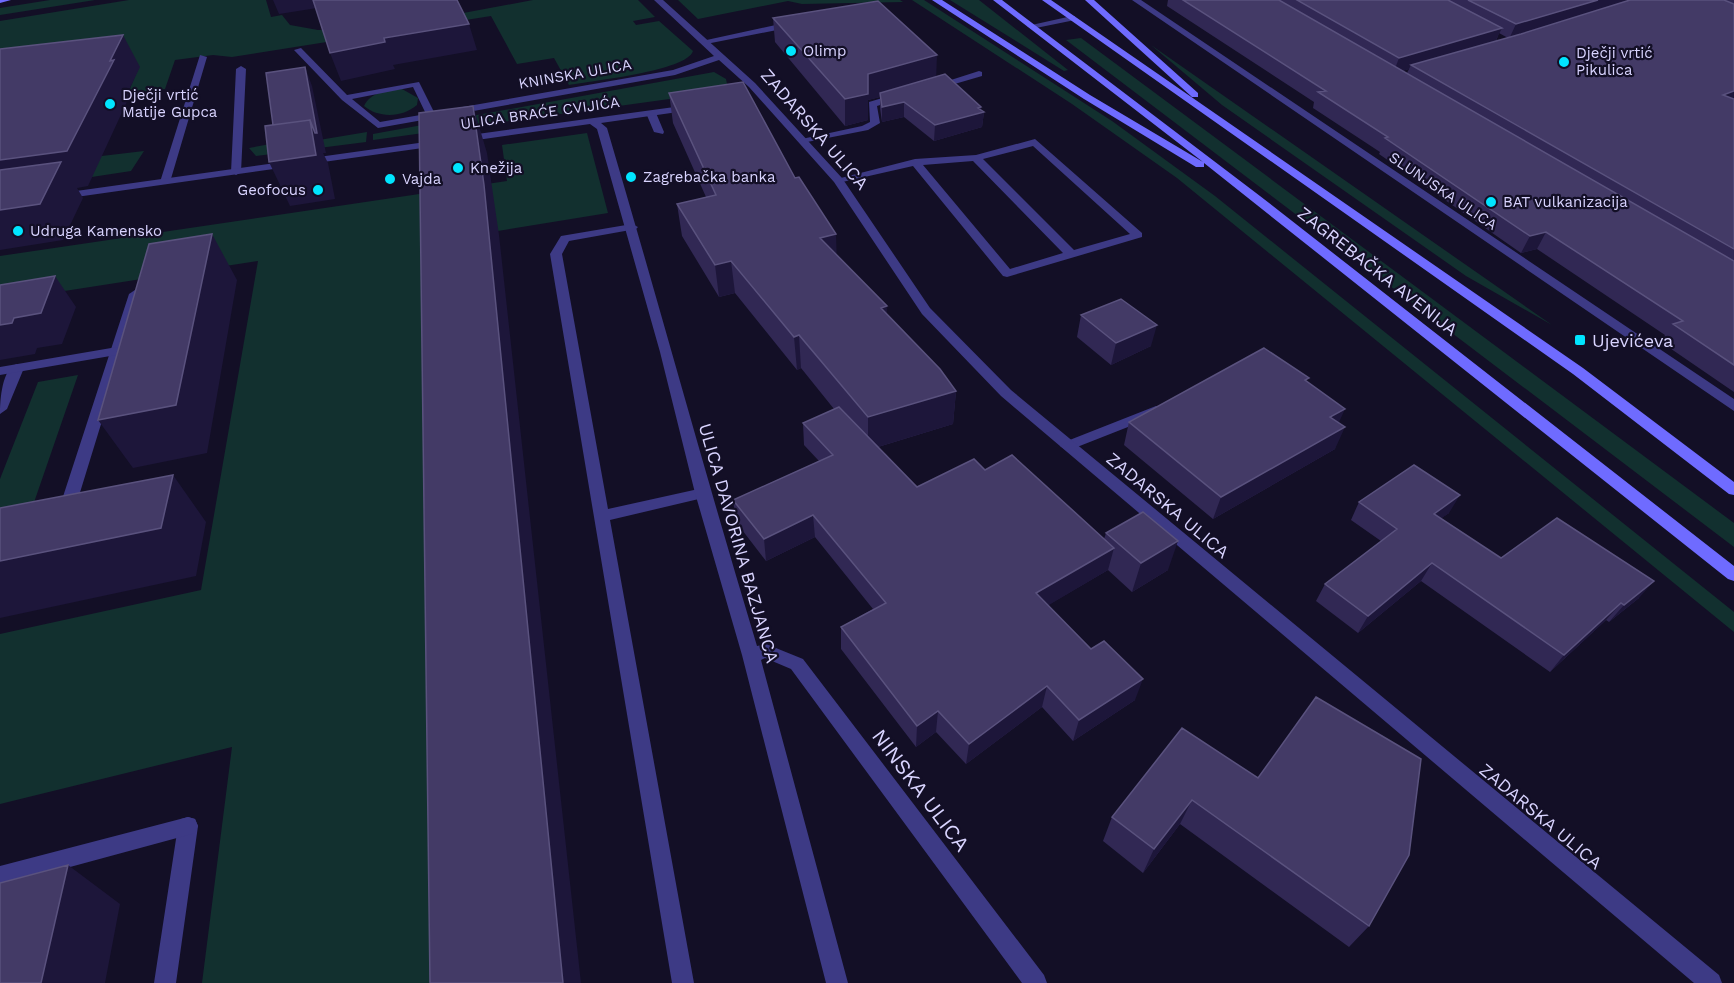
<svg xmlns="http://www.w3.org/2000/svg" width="1734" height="983" viewBox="0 0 1734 983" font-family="'Work Sans',sans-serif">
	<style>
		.green { fill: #12302f }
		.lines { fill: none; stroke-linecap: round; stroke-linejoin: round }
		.lane { fill: #3d3a85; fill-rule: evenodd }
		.street { fill: #3d3a85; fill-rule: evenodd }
		.secondary { fill: #6f6bff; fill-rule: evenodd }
		.wall { fill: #312854; fill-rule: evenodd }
		.shaded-wall { fill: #1d163a }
		.building { fill: #433a66; stroke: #5a527e; stroke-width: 1.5 }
		.poi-dot { fill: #00e5ff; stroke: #130f26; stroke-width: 2 }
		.labels { text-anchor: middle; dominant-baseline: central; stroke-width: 4.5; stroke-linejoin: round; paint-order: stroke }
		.far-poi-label { font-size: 15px; fill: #d9d4ff; stroke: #130f26; text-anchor: start }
		.far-street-label { font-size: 15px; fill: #d9d4ff; stroke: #130f26 }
		.street-label { font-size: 18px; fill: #d9d4ff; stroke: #130f26 }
		.poi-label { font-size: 18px; fill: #d9d4ff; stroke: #130f26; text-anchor: start }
		.near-street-label { font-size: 21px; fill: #d9d4ff; stroke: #130f26 }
	</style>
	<rect width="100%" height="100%" fill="#130f26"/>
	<path class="green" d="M50,0H95L0,15V8Z
		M129,0H266L271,17L282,15L290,25L318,30L383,28L533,0H638L655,17L633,21L636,25L659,21L693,51C687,71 591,81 569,85L554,58L517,64L491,16L232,57L213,55L175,60L165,89L128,93L139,67L0,84V21Z
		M678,0H900L903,2L802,4L788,1L698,19Z
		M912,0H924L1112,121L1215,196L1734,612V632L1177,178L1072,104Z
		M950,0H979L1068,70L1064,71Z
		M1081,38L1734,523V547L1066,40Z
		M1151,45L1552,325L1466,276L1222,105Z
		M714,72L726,79L727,84L725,88L713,93L373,140V134Z
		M402,89L418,98L417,105C402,118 378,118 364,106C371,92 387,90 402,89Z
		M367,132L366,142L256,156L249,148L319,135V140Z
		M587,133L608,213L430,242L457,983H202L232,747L0,804V634L201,590L258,261L0,301V256L507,181L502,145Z
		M144,151L131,171L0,191V168Z
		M78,375L30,514L0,519V479L38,382Z"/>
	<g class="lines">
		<path class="lane" d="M1072,16H1075V20L1031,29L1027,26Z
			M794,21L798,24L797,26L706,44L702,41Z
			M200,55L207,57L170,182L161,184L160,182Z
			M241,66L246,69L241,172L236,175L231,172L236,69Z
			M979,71L982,72V76L934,90L929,87Z
			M899,93L902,94V98L877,106L880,123L868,130L802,143L797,140L862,126L870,122L869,102Z
			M648,111L656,113L664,132L663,134L654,132L646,113Z
			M1035,139L1142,233V237L1007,277L1003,276L913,166L838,183L833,180L915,159L976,155ZM1033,146L1130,234L1074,250L983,159ZM973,161L1063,253L1010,269L923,165Z
			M632,224L638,227L636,229L569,241L562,254L608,509L703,488L711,493L703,498L610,520L694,983H672L550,254L561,236Z
			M135,290L141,294L74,512L66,518L61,516L58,512L129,294Z
			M17,364L24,368L7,409L0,414C0,400 2,368 17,364Z
			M1156,406L1161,408L1163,411L1161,414L1072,449L1067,451L1060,446L1062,443Z
			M188,817L195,819L198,826L176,983H154L178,826L181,819Z"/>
		<path class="street" d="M654,0H663L755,83L842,178L930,308L1011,390L1719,975L1722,983H1694L1001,396L922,314L834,182L749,87L719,60L675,75L378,128L342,100L294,50L301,48L347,95L419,82L434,112L673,70L714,56ZM413,87L426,114L380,122L352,99Z
			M1132,0H1141L1734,399V411Z
			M689,105L694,108L692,110L601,123L607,128C658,300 705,474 757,646L766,644L803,659L1044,975L1047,983H1022L791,669L765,658L761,660L848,983H826L742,655L695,493L660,352L597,129L590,124L463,142L458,139L463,136Z
			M440,140L444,141V145L62,199L57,196L62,193Z
			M117,347L124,351L122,354L0,375V367Z
			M188,817L195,819L198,826L195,833L188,835L0,886V866Z"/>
		<path class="secondary" d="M0,0H11L0,3Z
			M932,0H942L1090,95L1203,162L993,0H1002L1260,196L1734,566V581L1728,579L1204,163V167H1196L1084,99Z
			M1042,0H1051L1583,368L1734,482V495L1729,494L1573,374Z
			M1085,0H1094L1198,93V97H1192Z"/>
	</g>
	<path class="wall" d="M1168,0H1734V392L1661,342L1665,335L1537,249L1521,253L1379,154L1380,152L1313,108L1314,102L1167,6ZM1499,33L1508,38L1496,41ZM1409,69L1407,73L1402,71Z
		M773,18L936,77L981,107L980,110L984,112L982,127L934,141L904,117L882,122L880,108V97L868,100V120L845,126L775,42Z
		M669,93L795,178L836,234V255L887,314L956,391L953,424L878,447L917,487L985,470L1104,539L1106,533L1168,570L1132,592L1108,570L1048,605L1135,700L1073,741L1042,707L966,764L936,732L916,747L841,649V627L873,609L815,537L766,561L736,522L733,500L819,461L804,445L803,423L834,409L801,368L797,370L735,293L719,297L682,236L677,204L706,197L673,123Z
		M1081,315L1151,346L1111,365L1077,337Z
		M1129,422L1339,423L1335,449L1213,519L1124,445Z
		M1359,502L1449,513L1441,518L1501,558L1639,598L1609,622L1606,620L1550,672L1421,581L1358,633L1316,601L1325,584L1381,541L1351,520Z
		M1182,728L1369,926L1349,947L1180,824L1143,873L1103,841L1112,817Z"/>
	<path class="shaded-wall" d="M273,0H314L317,8L279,14Z
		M1598,0H1638L1509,39L1516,24Z
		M469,24L477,50L393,65L395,69L341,81L330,53L384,38Z
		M1502,28L1495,42L1411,65L1409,69L1393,74L1399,58Z
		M123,35L140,67L129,90L131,93L88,186L77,188L83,198L63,240L0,250V160L110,61Z
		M937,55L936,81L880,93V97L868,100V120L845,126V99L868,74Z
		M305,67L312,86L326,153H323L328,163L335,199L290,206L269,162L310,120Z
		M1734,91V104L1723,95Z
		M904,102V117L882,122V107Z
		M473,106L487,153L499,235L581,983H563Z
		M981,107L980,113L984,112L982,127L934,141L935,125Z
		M1546,232L1537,249L1521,253L1530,236Z
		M212,234L237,280L207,453L133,468L98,420Z
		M836,234L837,266L820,238Z
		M731,261L735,293L719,297L715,265Z
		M55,276L76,307L62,344L37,348L35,354L0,360V325L14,318Z
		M887,306L886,339L881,308Z
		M1157,325L1151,346L1111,365L1116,343Z
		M799,335L801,368L797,370L794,337Z
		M956,391L953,424L868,450V417Z
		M1345,409L1335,431L1330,417Z
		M1345,427L1335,449L1213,519L1221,497Z
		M173,475L206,522L196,576L0,618V561Z
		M1460,495L1449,513L1424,531L1434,514Z
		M813,515L815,537L766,561L764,539Z
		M1178,541L1168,570L1132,592L1141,563Z
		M1114,548L1108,570L1032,615L1036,593Z
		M1432,563L1421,581L1358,633L1368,616Z
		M1654,581L1639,598L1609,622L1624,605Z
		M1621,603L1606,620L1550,672L1564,655Z
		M1143,679L1135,700L1073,741L1079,720Z
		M1047,686L1042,707L966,764L969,744Z
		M938,711L936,732L916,747L917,726Z
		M1192,800L1180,824L1143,873L1154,849Z
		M68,865L120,904L105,983H41Z"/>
	<path class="building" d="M313,0H457L469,24L384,38L385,42L330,53Z
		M1183,0H1279L1734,261V365L1673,324L1683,321L1546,232L1530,236L1385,138L1388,137L1318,92L1326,91Z
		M1297,0H1448L1502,28L1399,58Z
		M1468,0H1598L1516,24Z
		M1630,0H1724L1734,4V91L1723,95L1734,99V249L1411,65L1521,34Z
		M878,1L937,55L868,74V94L845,99L773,18Z
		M123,35L110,61L114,60L67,151L0,160V49Z
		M305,67L317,133H315L310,120L273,125L266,73Z
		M945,74L981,107L978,108L984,112L935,125L904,102L882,107L880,93Z
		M743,82L795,178L799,177L836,234L820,238L887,306L881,308L940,369L956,391L868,417L799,335L794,337L731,261L715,265L677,204L716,195L669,93Z
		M473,106L484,185L563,983H430L419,113Z
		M310,120L316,155L269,162L265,126Z
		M61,162L40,204L0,210V170Z
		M212,234L176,405L98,420L149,244Z
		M55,276L41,313L14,318L12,323L0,325V285Z
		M1121,299L1157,325L1116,343L1081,315Z
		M1264,348L1309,378L1305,380L1345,409L1330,417L1345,427L1221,497L1129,422Z
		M839,407L917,487L974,459L985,470L1012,455L1114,548L1036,593L1091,649L1104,641L1143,679L1079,720L1047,686L969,744L938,711L917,726L841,627L886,603L813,515L764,539L733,500L833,455L803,423Z
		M1414,465L1460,495L1434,514L1501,558L1557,518L1654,581L1624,605L1621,603L1564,655L1432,563L1368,616L1325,584L1397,529L1359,502Z
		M173,475L161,528L0,561V508Z
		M1143,512L1178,541L1141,563L1106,533Z
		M1316,697L1421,759L1409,855L1369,926L1192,800L1154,849L1112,817L1182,728L1258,778Z
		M68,865L41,983H0V883Z"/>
	<g class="poi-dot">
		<circle cx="791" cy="51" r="6"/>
		<circle cx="1564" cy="62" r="6"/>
		<circle cx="110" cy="104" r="6"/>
		<circle cx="458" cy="168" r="6"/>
		<circle cx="631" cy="177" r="6"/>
		<circle cx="390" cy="179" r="6"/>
		<circle cx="318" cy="190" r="6"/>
		<circle cx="1491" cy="202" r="6"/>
		<circle cx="18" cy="231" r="6"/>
		<rect x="1574" y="334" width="12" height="12" rx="3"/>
	</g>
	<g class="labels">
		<g class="far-poi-label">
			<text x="803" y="51">Olimp</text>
			<text x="1576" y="53">Dječji vrtić<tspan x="1576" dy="17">Pikulica</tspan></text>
			<text x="122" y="95">Dječji vrtić<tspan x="122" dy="17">Matije Gupca</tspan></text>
			<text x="470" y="168">Knežija</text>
			<text x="643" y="177">Zagrebačka banka</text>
			<text x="402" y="179">Vajda</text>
			<text x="306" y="190" text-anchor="end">Geofocus</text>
			<text x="1503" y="202">BAT vulkanizacija</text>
			<text x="30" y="231">Udruga Kamensko</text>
		</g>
		<g class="far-street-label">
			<text transform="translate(575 74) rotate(-10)">KNINSKA ULICA</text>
			<text transform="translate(540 113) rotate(-8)">ULICA BRAĆE CVIJIĆA</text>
			<text transform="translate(1443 191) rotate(34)">SLUNJSKA ULICA</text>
		</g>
		<g class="street-label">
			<text transform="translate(815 129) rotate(49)">ZADARSKA ULICA</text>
			<text transform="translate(1378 271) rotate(38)">ZAGREBAČKA AVENIJA</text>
			<text transform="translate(1168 505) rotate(40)">ZADARSKA ULICA</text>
			<text transform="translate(739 543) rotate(74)">ULICA DAVORINA BAZJANCA</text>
			<text transform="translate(1541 816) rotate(40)">ZADARSKA ULICA</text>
		</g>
		<g class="poi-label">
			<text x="1592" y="340">Ujevićeva</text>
		</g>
		<g class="near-street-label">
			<text transform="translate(921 790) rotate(53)">NINSKA ULICA</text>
		</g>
	</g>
</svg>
